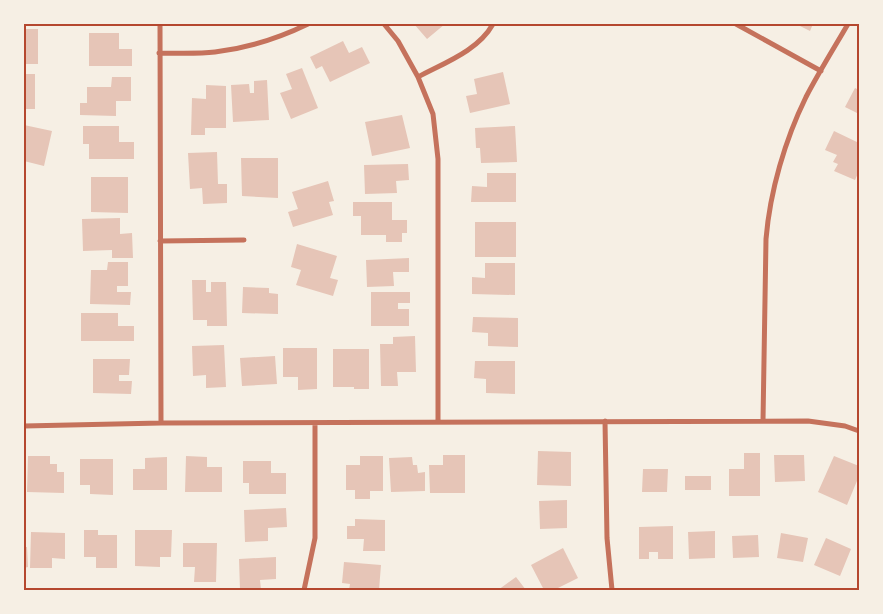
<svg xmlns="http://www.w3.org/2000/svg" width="883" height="614" viewBox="0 0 883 614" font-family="Jost,sans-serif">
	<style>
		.building { fill: #e6c5b7 }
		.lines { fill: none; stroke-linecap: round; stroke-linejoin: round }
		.minor { stroke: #c5725c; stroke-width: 5 }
		.neatline { fill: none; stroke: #b5482f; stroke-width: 2 }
	</style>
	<rect width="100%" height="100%" fill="#f6efe4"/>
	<path class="building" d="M89,24H119V26L89,25Z
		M414,24H445L427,39Z
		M796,24H813L810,31Z
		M24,29H38V64H24Z
		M89,33H119V49H132V66H89Z
		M343,41L349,53L362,47L370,63L330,82L322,66L316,69L310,57Z
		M302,68L318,108L291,119L280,93L292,89L286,74Z
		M503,72L510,104L470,113L466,96L477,94L474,79Z
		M24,74H35V109H24Z
		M112,77H131V101H116V116L80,115V103H87V87H111Z
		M267,80L269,120L233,122L231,85L249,84L250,93H254V81Z
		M206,85L226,86V128H205V135H191L192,98L206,99Z
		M855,88L859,90V114L845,107Z
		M402,115L410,148L372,156L365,122Z
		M24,125L52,131L44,166L24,161Z
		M83,126H119V142H134V159H89V144H83Z
		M515,126L517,162L481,163L480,148H476L475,128Z
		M834,131L859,143V171L855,180L834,171L838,164L833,162L837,155L825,150Z
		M217,152L218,184H227V203L203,204L202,188L190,189L188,153Z
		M241,158H278V198L242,196Z
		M408,164L409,180L396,181L397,193L365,194L364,165Z
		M487,173H516V202H471L472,186L487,187Z
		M91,177H128V213L91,212Z
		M328,181L334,201L329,202L333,215L293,227L288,212L298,209L292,192Z
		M353,202H392V220H407V233H402V242H386V235H361V216H353Z
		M120,218V234L132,233L133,258H112V250L83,251L82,219Z
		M475,222H516V257H475Z
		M297,244L337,256L330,278L338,280L333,296L296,285L301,270L291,267Z
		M409,258V272H393L394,286L367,287L366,260Z
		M108,262H128V286H117V292H131L130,305L90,304L91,270H107Z
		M485,263H515V295L472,294V277L485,278Z
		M192,280H206V292H211V282H226L227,326H207V320H193Z
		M243,287L269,288V293L278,294V314L242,313Z
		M371,292H410V303H398V309H409V326H371Z
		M81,313H118V326H134V341H81Z
		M473,317L518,318V347L488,346V333L472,332Z
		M415,336L416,372H397L398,386H381L380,344H393V337Z
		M224,345L226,387L206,388V375L193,376L192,346Z
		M283,348H317V389L298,390V377H283Z
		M333,349H369V389H354V387H333Z
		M275,356L277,384L242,386L240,358Z
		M93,359H130L129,375H119V381H132L131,394L93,393Z
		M475,361H515V394L486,393V379L474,378Z
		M538,451L571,452V486L537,485Z
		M744,453H760V496H729V469H744Z
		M443,455H465V493H430L429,465H443Z
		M774,455H804L805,481L775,482Z
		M28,456H50V464H57V472H64V493L27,492Z
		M186,456L207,457V467H222V492H185Z
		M360,456H383V491H370V499H355V490H346V465H360Z
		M834,456L859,466V476L847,505L818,492Z
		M167,457V490H133V469H145V458Z
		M412,457L413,465H417L418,473L425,472V491L391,492L389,458Z
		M80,459H113V495L90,494V485H80Z
		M243,461H271V473H286V494H249V483H243Z
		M643,469H668L667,492H642Z
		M685,476H711V490H685Z
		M567,500V528L540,529L539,501Z
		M286,508L287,527L268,528V541L245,542L244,510Z
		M355,519L385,520V551H363L364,539H347V526H355Z
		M673,526V559H658V552H649V559H639V527Z
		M84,530H98V535H117V568H96V557H84Z
		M135,530H172L171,557H160V567L135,566Z
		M715,531V558L689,559L688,532Z
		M31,532L65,533V559L52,558V568H30Z
		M781,533L808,538L803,562L777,558Z
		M758,535L759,557L733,558L732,536Z
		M826,538L851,549L840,576L814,565Z
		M183,543H217L216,582H194L195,567H183Z
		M24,547H27L28,567L24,568Z
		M563,548L578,578L554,590H544L531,565Z
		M276,557V579L260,580L261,590H240L239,559Z
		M344,562L381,565L379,590H349L350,584L342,583Z
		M516,577L526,590H498Z"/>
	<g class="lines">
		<path class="minor" d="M160,24L161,423
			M384,24L398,41L418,77L433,114L438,159V422
			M736,24L821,71
			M159,53C178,53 197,54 215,52C249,48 277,39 308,24
			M418,77C444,63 478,51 493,24
			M160,241L244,240
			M605,421L607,538L612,590
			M763,421L766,239C770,191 785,140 806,97C819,72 834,48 848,24
			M24,426L161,423L808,421L845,426L859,431
			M304,590L315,538V423"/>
	</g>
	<rect width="883" height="614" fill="none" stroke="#f6efe4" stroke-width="50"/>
	<rect x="25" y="25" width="833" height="564" class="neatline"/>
</svg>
